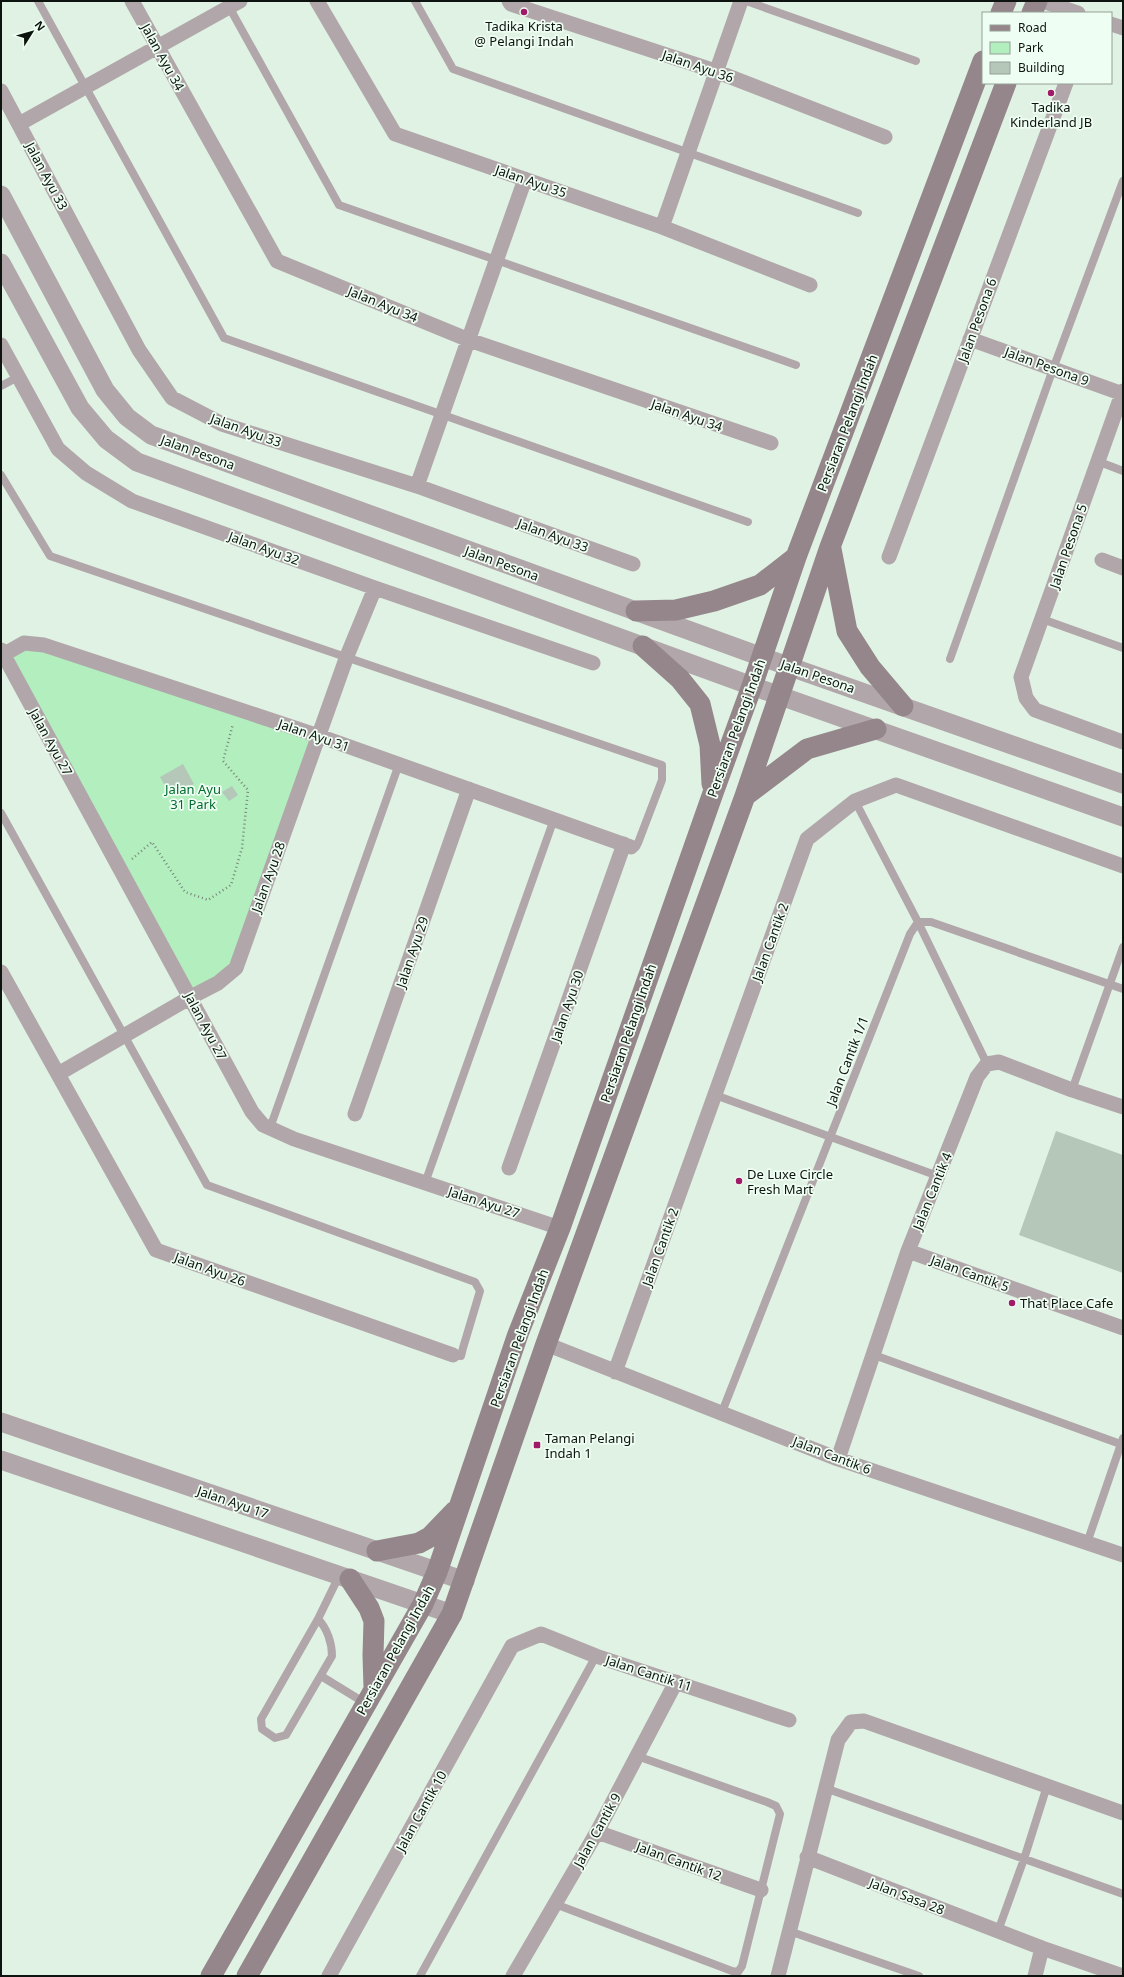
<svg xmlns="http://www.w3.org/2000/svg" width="1124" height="1977" viewBox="0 0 1124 1977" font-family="'Noto Sans',sans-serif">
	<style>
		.green { fill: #b2eebe }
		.building { fill: #b5c7b8 }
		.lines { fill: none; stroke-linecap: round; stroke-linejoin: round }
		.path { stroke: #79857b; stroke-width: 2.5; stroke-dasharray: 1 3; stroke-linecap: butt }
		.service { stroke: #b1a7ab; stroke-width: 8 }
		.minor { stroke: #b1a7ab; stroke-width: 15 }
		.tertiary { stroke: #b1a7ab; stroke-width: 19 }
		.secondary { stroke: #94868b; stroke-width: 21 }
		.poi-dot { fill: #a11a67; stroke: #effef2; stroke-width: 1.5 }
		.labels { text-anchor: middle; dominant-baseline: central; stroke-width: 3.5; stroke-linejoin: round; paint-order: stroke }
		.poi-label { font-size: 13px; fill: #0d130e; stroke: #effef2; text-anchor: start }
		.street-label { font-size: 13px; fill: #0d130e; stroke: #effef2 }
		.park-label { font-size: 13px; fill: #036a30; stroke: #effef2 }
	</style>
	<rect width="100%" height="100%" fill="#e0f2e3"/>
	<path class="green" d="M24,649L43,651L311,740L232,961L216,977L193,988L12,656Z"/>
	<path class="building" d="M183,764L194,784L171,796L160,777Z
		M232,786L238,795L229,801L222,792Z
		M1056,1131L1123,1155V1273L1019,1235Z"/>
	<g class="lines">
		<path class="path" d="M132,859L152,842L185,892L208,900L231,885L242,848L248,790L223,761L233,724"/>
		<path class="service" d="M38,1L224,338L748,522
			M415,1L453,69L858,213
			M746,1L916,61
			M228,5L339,205L796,365
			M1,386L18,377
			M1097,461L1123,471
			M1,475L50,556L662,765V780L638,843L636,847H631
			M1042,619L1123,648
			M950,659L1053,369L1123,181
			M855,801L918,922L987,1064
			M1,813L207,1185L475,1282L480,1291L463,1348L461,1356L453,1355
			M1072,1090L1123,947
			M715,1095L938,1176
			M270,1128L399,764
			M425,1183L554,819
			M874,1355L1123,1445
			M722,1412L910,934L918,922H931L1123,989
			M1087,1543L1123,1438
			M318,1619C327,1628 332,1643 332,1656L286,1735L275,1738L262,1729L261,1719L318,1619L339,1576
			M321,1676L365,1703
			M825,1788L1123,1894
			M555,1904L732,1971L738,1972L742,1966L780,1814L776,1806L767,1802L637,1756
			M789,1931L919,1976
			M998,1931L1024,1859L1047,1786
			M420,1976L596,1656"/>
		<path class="minor" d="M132,1L277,261L469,340L771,443
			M317,1L395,134L662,227L810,285
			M509,1L511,4L715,71L885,137
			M1042,1L1078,13
			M1111,24L1123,28
			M1,91L139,350L172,398L222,424L417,486L633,564
			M19,124L240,1
			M662,227L741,1
			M970,339L1123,394
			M1,345L58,449L86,473L132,501L375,588L593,663
			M1123,391L1021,677L1026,698L1035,710L1123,742
			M417,486L525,179
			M889,557L1066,83
			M1102,560L1123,568
			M1,650L252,1112L263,1125L294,1139L560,1228
			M1,656L24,643L44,645L319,736L631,847
			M1,972L156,1250L453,1355
			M58,1074L191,997L218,983L236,968L347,656L375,588
			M355,1114L469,789
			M509,1168L624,844
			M908,1251L1123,1328
			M546,1344L838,1459L1123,1555
			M615,1372L807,839L855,801L896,785L1123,866
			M838,1459L908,1251L977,1077L987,1064L999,1062L1072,1090L1123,1107
			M597,1832L761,1890
			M807,1857L1042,1948L1123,1976
			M329,1976L512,1646L541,1634L596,1656L789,1720
			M513,1976L597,1832L676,1682
			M778,1976L838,1740L851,1722L864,1721L1123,1813
			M1035,1976L1042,1948"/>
		<path class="tertiary" d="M1,195L105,390L127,417L151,435L762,657L1123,784
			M1,263L80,408L106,439L137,462L752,686L1123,817
			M1,1422L465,1581
			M1,1460L452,1614"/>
		<path class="secondary" d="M1001,13L1006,1
			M1032,13L1037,1
			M831,549L847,631L870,667L903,706
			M636,611L676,610L714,601L760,585L796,557
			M643,646L680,679L700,704L710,745L712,784
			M745,796L807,749L876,729
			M377,1551L419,1543L430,1537L455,1511
			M350,1579L369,1608L374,1621L373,1655L374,1688
			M211,1976L423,1604L437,1572L518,1334L560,1228L713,793L752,686L796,557L983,61
			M247,1976L452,1614L546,1344L745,796L830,547L1006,83"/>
	</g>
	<g class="poi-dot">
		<circle cx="524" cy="12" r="4"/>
		<circle cx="1051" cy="93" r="4"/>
		<circle cx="739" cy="1181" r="4"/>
		<circle cx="1012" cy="1303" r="4"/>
		<rect x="533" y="1441" width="8" height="8" rx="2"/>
	</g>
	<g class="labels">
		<g class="poi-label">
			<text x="524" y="26" text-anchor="middle">Tadika Krista<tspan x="524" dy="15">@ Pelangi Indah</tspan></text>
			<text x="1051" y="107" text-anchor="middle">Tadika<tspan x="1051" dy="15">Kinderland JB</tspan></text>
			<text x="747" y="1174">De Luxe Circle<tspan x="747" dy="15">Fresh Mart</tspan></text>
			<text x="1020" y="1303">That Place Cafe</text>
			<text x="545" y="1438">Taman Pelangi<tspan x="545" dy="15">Indah 1</tspan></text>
		</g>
		<g class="street-label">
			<text transform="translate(163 57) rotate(61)">Jalan Ayu 34</text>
			<text transform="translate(698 66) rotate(19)">Jalan Ayu 36</text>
			<text transform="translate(47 176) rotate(62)">Jalan Ayu 33</text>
			<text transform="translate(531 181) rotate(19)">Jalan Ayu 35</text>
			<text transform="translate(383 304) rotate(22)">Jalan Ayu 34</text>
			<text transform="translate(977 320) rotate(-70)">Jalan Pesona 6</text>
			<text transform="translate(1047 366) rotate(20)">Jalan Pesona 9</text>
			<text transform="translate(687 415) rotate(19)">Jalan Ayu 34</text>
			<text transform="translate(847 423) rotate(-69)">Persiaran Pelangi Indah</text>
			<text transform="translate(246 430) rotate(20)">Jalan Ayu 33</text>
			<text transform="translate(198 452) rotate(20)">Jalan Pesona</text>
			<text transform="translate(553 535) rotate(20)">Jalan Ayu 33</text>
			<text transform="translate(1068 546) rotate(-71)">Jalan Pesona 5</text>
			<text transform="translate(264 548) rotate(20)">Jalan Ayu 32</text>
			<text transform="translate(502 563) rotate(20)">Jalan Pesona</text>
			<text transform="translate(818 676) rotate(19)">Jalan Pesona</text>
			<text transform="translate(736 728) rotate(-70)">Persiaran Pelangi Indah</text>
			<text transform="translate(314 735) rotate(19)">Jalan Ayu 31</text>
			<text transform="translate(51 742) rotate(61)">Jalan Ayu 27</text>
			<text transform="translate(268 877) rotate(-70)">Jalan Ayu 28</text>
			<text transform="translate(770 942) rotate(-70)">Jalan Cantik 2</text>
			<text transform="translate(412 952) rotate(-71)">Jalan Ayu 29</text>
			<text transform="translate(567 1006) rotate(-71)">Jalan Ayu 30</text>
			<text transform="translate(206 1026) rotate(62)">Jalan Ayu 27</text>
			<text transform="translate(628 1033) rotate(-71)">Persiaran Pelangi Indah</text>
			<text transform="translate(847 1061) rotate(-69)">Jalan Cantik 1/1</text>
			<text transform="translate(932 1191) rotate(-68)">Jalan Cantik 4</text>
			<text transform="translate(484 1202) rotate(18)">Jalan Ayu 27</text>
			<text transform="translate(660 1247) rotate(-70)">Jalan Cantik 2</text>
			<text transform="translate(210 1269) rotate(20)">Jalan Ayu 26</text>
			<text transform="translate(970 1273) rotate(20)">Jalan Cantik 5</text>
			<text transform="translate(519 1338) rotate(-70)">Persiaran Pelangi Indah</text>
			<text transform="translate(832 1455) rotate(21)">Jalan Cantik 6</text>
			<text transform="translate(233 1502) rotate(19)">Jalan Ayu 17</text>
			<text transform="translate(395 1650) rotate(-61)">Persiaran Pelangi Indah</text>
			<text transform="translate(649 1673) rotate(18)">Jalan Cantik 11</text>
			<text transform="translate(421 1811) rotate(-61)">Jalan Cantik 10</text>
			<text transform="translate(597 1830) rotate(-61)">Jalan Cantik 9</text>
			<text transform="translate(679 1861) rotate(20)">Jalan Cantik 12</text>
			<text transform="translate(907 1896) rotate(21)">Jalan Sasa 28</text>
		</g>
		<g class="park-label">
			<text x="193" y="789">Jalan Ayu<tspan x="193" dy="15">31 Park</tspan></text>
		</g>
	</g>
	<rect width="1124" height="1977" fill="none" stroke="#0d130e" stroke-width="4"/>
	<rect x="982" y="12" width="130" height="72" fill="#effef2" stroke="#95a097"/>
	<rect x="990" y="25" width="20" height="6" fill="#94868b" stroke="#95a097"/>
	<text x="1018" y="32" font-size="12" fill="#0d130e">Road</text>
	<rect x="990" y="42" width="20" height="12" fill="#b2eebe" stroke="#95a097"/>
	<text x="1018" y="52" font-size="12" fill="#0d130e">Park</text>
	<rect x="990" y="62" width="20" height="12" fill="#b5c7b8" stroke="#95a097"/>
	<text x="1018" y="72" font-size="12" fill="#0d130e">Building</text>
	<g transform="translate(32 32) rotate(53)" stroke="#effef2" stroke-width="3" paint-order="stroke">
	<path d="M0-3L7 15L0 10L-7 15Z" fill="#0d130e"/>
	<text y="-6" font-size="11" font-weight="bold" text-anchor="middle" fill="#0d130e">N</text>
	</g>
</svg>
